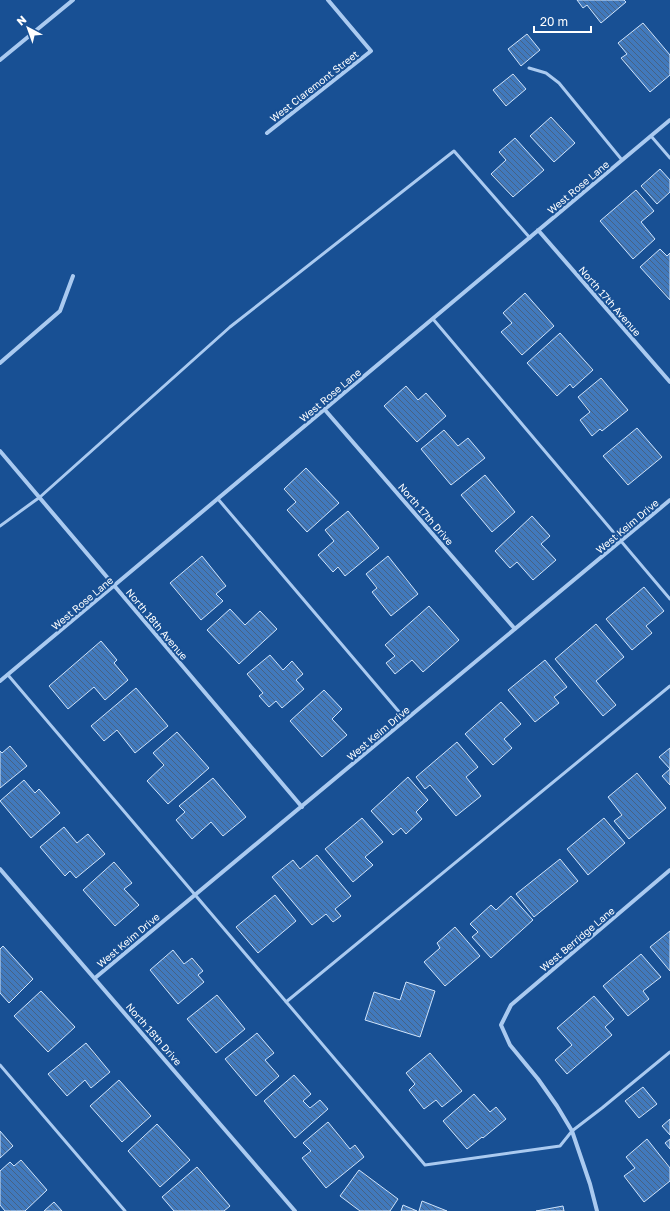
<svg xmlns="http://www.w3.org/2000/svg" width="670" height="1211" viewBox="0 0 670 1211" font-family="'Golos Text',sans-serif">
	<style>
		.building { fill: url(#building-back-hatch); stroke: #d0e4fb }
		.lines { fill: none; stroke-linecap: round; stroke-linejoin: round }
		.service { stroke: #aacaf0; stroke-width: 3 }
		.minor { stroke: #aacaf0; stroke-width: 4 }
		.labels { text-anchor: middle; dominant-baseline: central; stroke-width: 4; stroke-linejoin: round; paint-order: stroke }
		.street-label { font-size: 10px; fill: #fff; stroke: #185094 }
	</style>
	<defs>
		<pattern id="building-back-hatch" width="6" height="6" patternUnits="userSpaceOnUse"><rect width="6" height="6" fill="#4179bc"/><path d="M-1 5l2 2M0 0l6 6M5-1l2 2" fill="none" stroke="#466284"/></pattern>
	</defs>
	<rect width="100%" height="100%" fill="#185094"/>
	<path class="building" d="M577,0H624L626,2L601,23L587,5L583,8Z
		M643,23L670,55V75L650,92L621,58L627,54L618,43Z
		M527,34L540,50L521,66L508,49Z
		M513,74L526,89L506,106L493,90Z
		M551,117L575,143L554,162L530,136Z
		M515,138L544,170L513,197L491,174L506,160L499,152Z
		M660,169L670,180V192L657,204L641,186Z
		M636,190L654,211L641,222L655,239L633,259L600,221Z
		M660,249L667,256L670,253V300L640,267Z
		M525,293L554,326L522,355L501,332L512,323L503,313Z
		M560,333L593,370L573,388L570,384L557,396L527,363Z
		M601,378L628,410L602,431L600,429L592,436L580,420L590,412L578,397Z
		M406,386L418,400L426,393L446,416L417,442L384,406Z
		M637,428L662,457L628,485L603,456Z
		M444,430L458,446L468,438L485,458L451,485L421,449Z
		M306,468L339,503L307,532L287,510L296,502L284,489Z
		M485,475L515,512L492,532L461,495Z
		M348,511L379,548L345,576L338,567L333,572L318,555L334,541L325,530Z
		M532,516L550,536L541,544L556,560L533,580L517,562L510,568L495,551Z
		M202,556L226,586L216,594L223,601L201,620L170,583Z
		M388,556L418,594L391,616L372,592L377,588L366,574Z
		M644,587L664,611L646,626L652,633L632,650L606,619Z
		M429,606L459,640L423,672L412,660L395,674L386,663L395,656L385,645Z
		M230,609L245,625L260,611L277,629L239,664L207,630Z
		M596,624L624,657L596,681L616,705L603,716L555,659Z
		M101,641L117,660L114,663L128,680L105,700L94,687L68,709L49,686Z
		M270,655L283,670L292,661L303,674L296,680L304,689L282,708L276,701L269,707L259,696L263,693L247,674Z
		M545,660L567,687L554,697L559,703L535,722L508,690Z
		M136,688L168,726L135,753L117,730L104,741L91,726Z
		M324,690L342,709L332,719L347,735L322,757L290,721Z
		M501,702L521,724L504,739L512,748L493,765L465,734Z
		M177,732L209,768L168,804L147,781L164,765L153,753Z
		M457,742L478,767L466,777L481,796L456,816L430,785L425,789L416,777Z
		M10,746L27,766L0,788V751L2,753Z
		M670,748V785L662,776L670,769L659,757Z
		M637,773L666,808L629,839L614,821L622,815L608,797Z
		M408,777L428,800L416,812L422,819L406,834L401,828L393,835L371,811Z
		M213,778L246,817L223,836L211,822L192,839L176,820L185,812L179,806Z
		M24,780L35,793L39,789L60,813L31,838L0,801Z
		M362,818L383,842L365,857L373,865L353,882L325,849Z
		M604,818L625,843L588,875L567,849Z
		M64,827L77,843L88,834L105,854L76,878L70,871L65,876L40,847Z
		M317,855L351,896L335,909L341,916L333,922L326,914L312,925L272,877L293,860L300,869Z
		M560,859L578,881L534,917L516,894Z
		M114,862L132,883L124,889L139,905L115,926L83,890Z
		M275,895L296,921L258,953L236,927Z
		M511,896L533,920L491,958L472,937L478,932L470,924L491,905L496,910Z
		M455,927L480,956L445,986L424,962L440,948L437,943Z
		M670,931V971L650,947Z
		M3,946L33,979L9,1003L0,993V949Z
		M173,950L184,964L192,958L203,971L198,975L204,982L178,1004L150,970Z
		M641,954L661,977L643,991L649,999L628,1016L603,986Z
		M406,982L435,991L420,1037L365,1020L374,992L400,1000Z
		M41,991L75,1027L48,1052L14,1016Z
		M217,995L245,1029L216,1053L187,1019Z
		M594,996L614,1019L605,1027L612,1035L567,1074L555,1060L572,1045L557,1028Z
		M257,1033L274,1053L265,1060L279,1076L256,1096L225,1059Z
		M86,1043L110,1072L91,1088L85,1080L67,1096L48,1074Z
		M430,1053L462,1091L442,1107L436,1100L424,1109L409,1090L415,1084L406,1073Z
		M294,1075L311,1094L303,1101L310,1108L320,1100L328,1109L295,1138L264,1101Z
		M119,1080L151,1116L122,1142L90,1106Z
		M643,1087L657,1104L639,1118L625,1101Z
		M474,1094L490,1112L496,1107L506,1119L483,1138L482,1137L467,1149L443,1121Z
		M670,1119V1135L662,1126Z
		M328,1122L350,1149L355,1145L364,1157L326,1188L302,1158L311,1151L303,1143Z
		M157,1124L190,1160L160,1187L128,1151Z
		M0,1131L13,1146L0,1158Z
		M647,1139L670,1168V1181L644,1202L624,1176L635,1168L626,1157Z
		M670,1139V1149L665,1143Z
		M21,1160L47,1190L25,1211H5L0,1205V1171L10,1162L14,1166Z
		M197,1167L230,1206L224,1211H174L162,1197Z
		M359,1170L398,1199L390,1211H360L340,1196Z
		M422,1201L447,1211H419Z
		M54,1202L62,1211H44Z
		M403,1205L417,1211H401Z
		M563,1206L564,1211H536Z"/>
	<g class="lines">
		<path class="service" d="M529,68L546,73L559,83L622,160
			M651,136L670,158
			M433,319L670,599
			M218,499L406,720
			M0,526L40,497L230,327L454,151L530,238
			M8,675L425,1165L560,1146L572,1131L602,1108L670,1052
			M286,1002L670,686
			M0,1065L125,1211"/>
		<path class="minor" d="M0,60L73,0
			M267,133L371,51L328,0
			M538,230L670,382
			M0,363L60,311L73,276
			M325,410L515,629
			M0,451L302,807
			M0,681L670,120
			M0,869L295,1211
			M95,978L670,500
			M597,1211L590,1184L572,1131L557,1106L538,1079L510,1045L501,1025L511,1005L670,870"/>
	</g>
	<g class="labels">
		<g class="street-label">
			<text transform="translate(314 86) rotate(-38)">West Claremont Street</text>
			<text transform="translate(578 187) rotate(-40)">West Rose Lane</text>
			<text transform="translate(610 301) rotate(49)">North 17th Avenue</text>
			<text transform="translate(330 395) rotate(-40)">West Rose Lane</text>
			<text transform="translate(426 514) rotate(49)">North 17th Drive</text>
			<text transform="translate(627 526) rotate(-40)">West Keim Drive</text>
			<text transform="translate(82 603) rotate(-40)">West Rose Lane</text>
			<text transform="translate(157 624) rotate(50)">North 18th Avenue</text>
			<text transform="translate(378 733) rotate(-40)">West Keim Drive</text>
			<text transform="translate(577 939) rotate(-40)">West Berridge Lane</text>
			<text transform="translate(128 940) rotate(-40)">West Keim Drive</text>
			<text transform="translate(154 1034) rotate(49)">North 18th Drive</text>
		</g>
	</g>
	<g transform="translate(28 28) rotate(319)" stroke="#185094" stroke-width="3" paint-order="stroke">
	<path d="M0-3L7 15L0 10L-7 15Z" fill="#ffffff"/>
	<text y="-6" font-size="11" font-weight="bold" text-anchor="middle" fill="#ffffff">N</text>
	</g>
	<path d="M534 26v6h57v-6" fill="none" stroke="#ffffff" stroke-width="2"/>
	<text x="540" y="26" font-size="12" fill="#ffffff" stroke="#185094" stroke-width="3" paint-order="stroke">20 m</text>
</svg>
